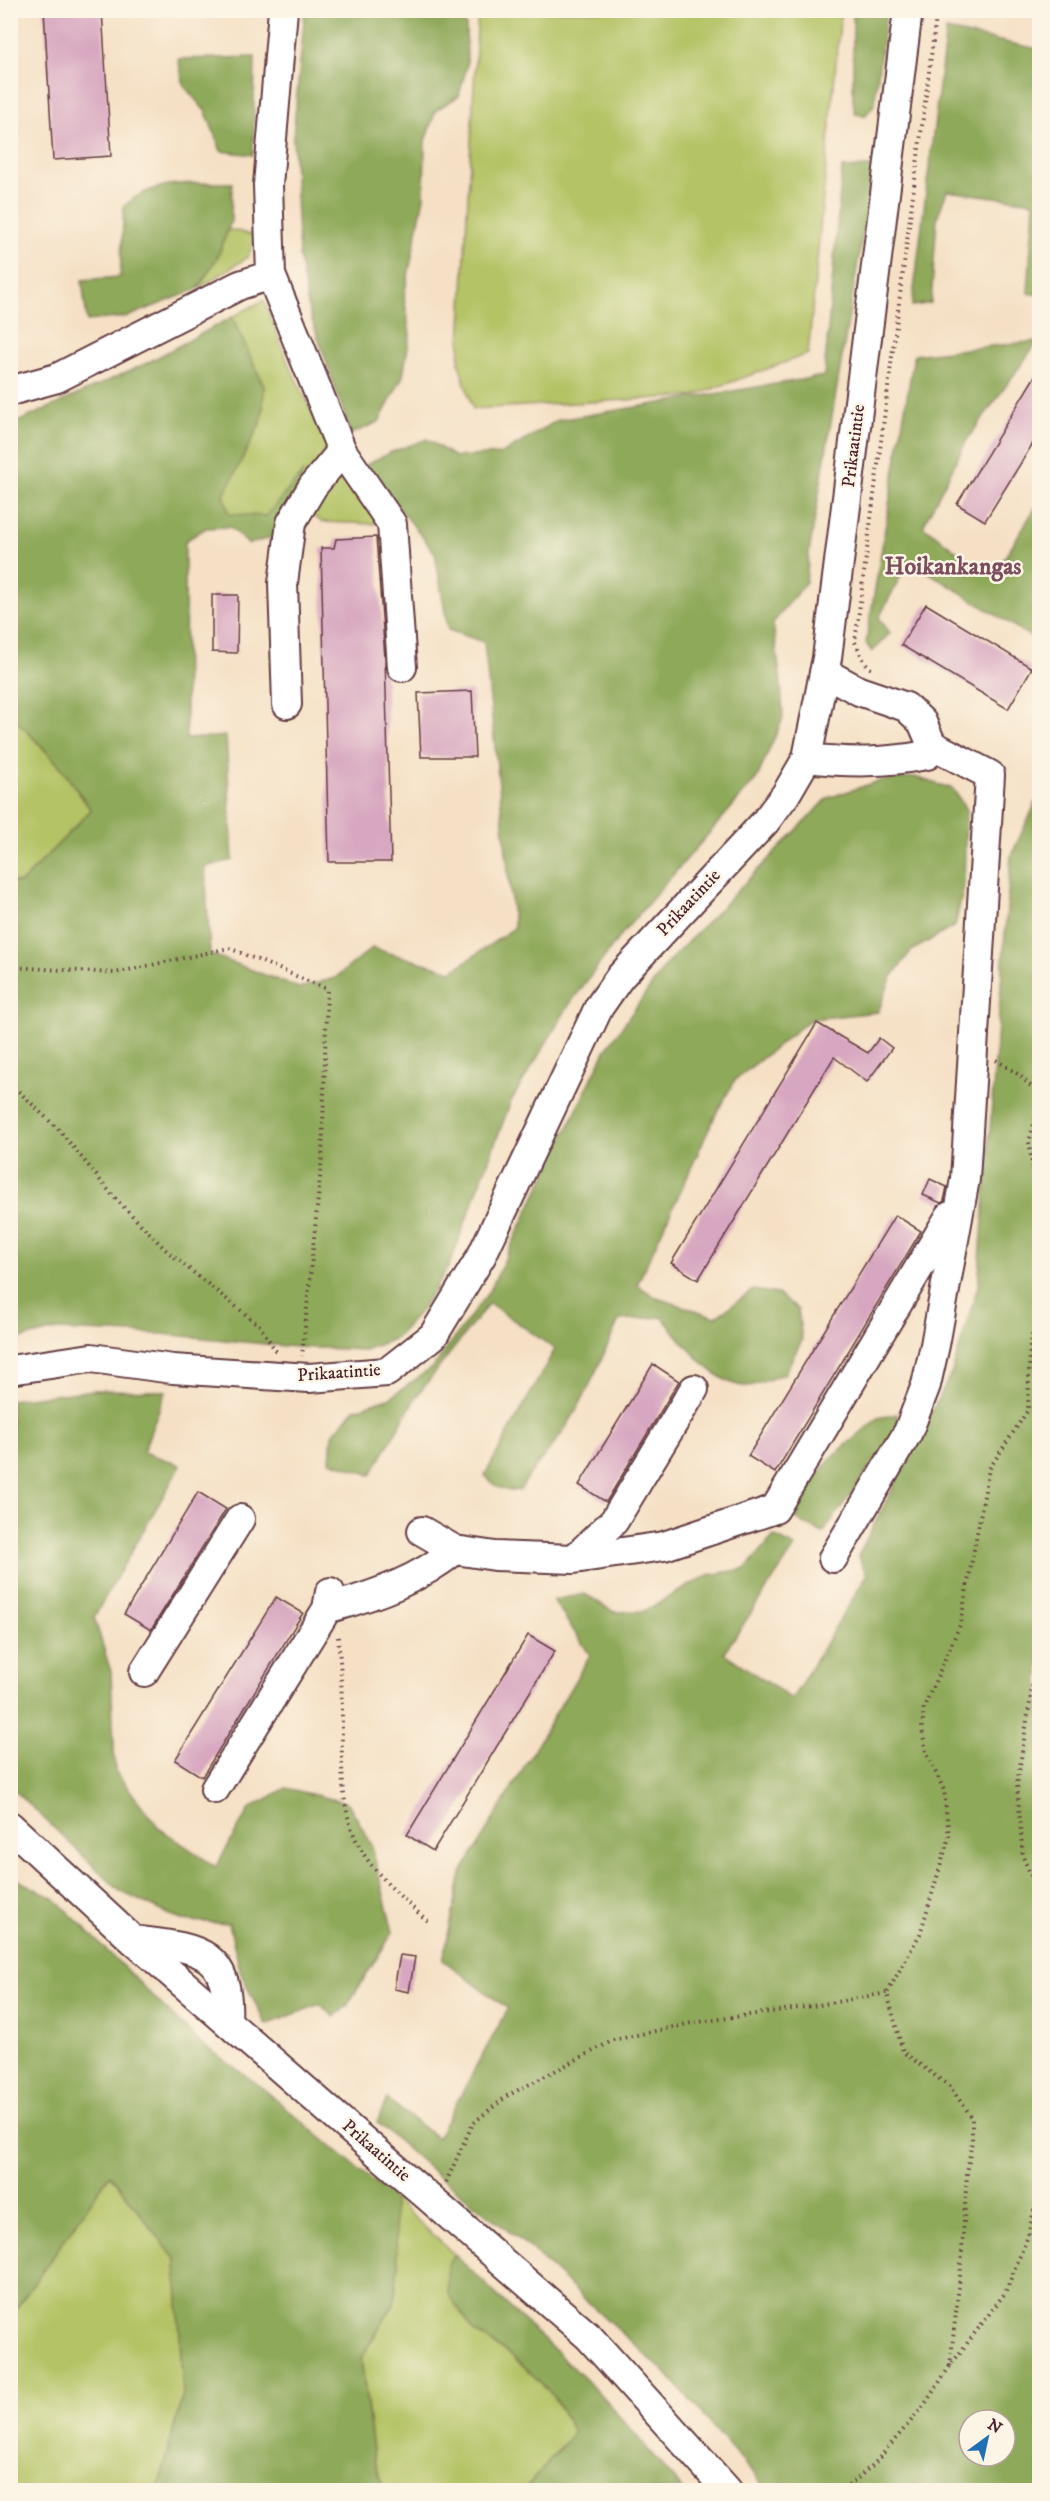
<svg xmlns="http://www.w3.org/2000/svg" width="1050" height="2501" viewBox="0 0 1050 2501" font-family="'IM FELL DW Pica',serif">
	<style>
		.green { fill: #b4c365; stroke: #7f7148; stroke-width: 1.5 }
		.forest { fill: #8fa95a; stroke: #6c6442; stroke-width: 1.5; fill-rule: evenodd }
		.building { fill: #d7a6c0 }
		.lines { fill: none; stroke-linecap: round; stroke-linejoin: round }
		.minor-casing { stroke: #643c42; stroke-width: 32 }
		.path { stroke: #643c42; stroke-width: 4; stroke-dasharray: 1.5 4.5; stroke-linecap: butt }
		.minor { stroke: #fff; stroke-width: 28 }
		.labels { text-anchor: middle; dominant-baseline: central; stroke-width: 5; stroke-linejoin: round; paint-order: stroke }
		.street-label { font-size: 18px; fill: #4a1f2b; stroke: #fcf5e5 }
		.district-label { font-size: 24px; font-weight: bold; fill: #7b4e5f; stroke: #fcf5e5 }
	</style>
	<rect width="100%" height="100%" fill="#fcf5e5"/>
	<filter id="ink" filterUnits="userSpaceOnUse"><feTurbulence type="fractalNoise" baseFrequency=".0167" numOctaves="2"/><feDisplacementMap in="SourceGraphic" scale="12" xChannelSelector="R" yChannelSelector="G"/><feConvolveMatrix kernelMatrix="1 2 1 2 8 2 1 2 1" color-interpolation-filters="sRGB"/></filter>
	<filter id="wash" filterUnits="userSpaceOnUse"><feTurbulence type="fractalNoise" baseFrequency=".008" numOctaves="4" result="noise"/><feDisplacementMap in="SourceGraphic" scale="24" xChannelSelector="R" yChannelSelector="G"/><feGaussianBlur stdDeviation="1.35" result="paint"/><feColorMatrix in="noise" values="0 0 0 0 0 0 0 0 0 0 0 0 0 0 0 0 0 1.4 0 .05"/><feComposite in="paint" operator="in"/></filter>
	<g filter="url(#wash)">
		<rect width="100%" height="100%" fill="#f5e0c5"/>
		<path class="green" d="M478,11H841L808,354L693,396L473,409L459,364Z
			M228,229L256,236L248,257L198,289L218,256Z
			M264,300L287,360L328,446L286,511L303,474L266,516L229,515L224,495L262,419L264,387L232,317Z
			M342,479L376,516L375,524L322,522L311,514L332,480Z
			M10,720L18,722L60,766L91,810L21,883L11,882Z
			M110,2174L176,2260L183,2394L158,2490H11V2316Z
			M393,2198L455,2255L447,2265L474,2331L512,2356L551,2393L574,2432L524,2490H385L375,2466L361,2358L394,2304L398,2265Z"/>
		<path class="forest" d="M305,11H454L466,25L467,65L459,96L436,110L425,141L424,197L404,296L410,335L403,376L379,422L351,434L309,311L299,256L293,137Z
			M853,11H886L874,105L865,116L855,113L853,101Z
			M946,30L1039,49V295L1028,293L1034,202L947,191L937,218L931,303L912,306Z
			M255,57L253,155L221,151L206,112L184,86L178,59Z
			M874,167L809,553L806,582L773,623L781,684L783,718L757,778L620,936L569,1005L511,1101L449,1266L422,1309L396,1338L365,1350L296,1347L162,1334L56,1330L11,1341L10,882L21,883L91,810L60,766L18,722L11,720V425L147,363L232,317L264,387L262,419L224,495L229,514L266,516L304,471L274,537L248,544L230,527L206,528L185,541L186,739L226,736L233,860L205,867L210,954L299,988L335,978L372,948L452,971L514,928L484,642L448,630L435,553L366,465L389,453L427,439L455,457L502,454L558,420L824,376L842,168Z
			M232,183L231,221L218,256L198,289L127,317L87,321L82,280L120,277L124,206C155,178 192,184 232,183Z
			M1038,341L967,440L923,526L978,567L1002,562L1039,502V642L909,560L879,618L890,633L872,652L866,643L914,355Z
			M915,777L953,789L966,809L964,886L955,926L911,951L891,978L878,1012L811,1019L735,1080L715,1116L637,1285L657,1298L716,1317L753,1290L778,1294L798,1310L802,1340L784,1374C773,1377 759,1385 748,1386C716,1388 681,1339 662,1317L619,1320C602,1357 587,1396 564,1430C550,1451 532,1467 520,1490C504,1492 495,1488 485,1475L555,1349L489,1303L416,1397L371,1475L330,1461L332,1435L344,1421L355,1409L391,1397L434,1366L490,1290L605,1051L668,962L828,798L879,781Z
			M1039,796V2490H767L672,2379L526,2245L436,2174L377,2122L387,2099L437,2138L508,2009L443,1960L461,1874L590,1655L553,1600L585,1594L614,1612L644,1611L708,1575L745,1569L774,1536L795,1547L724,1653L792,1699L867,1575L858,1556L952,1372L978,1286L1011,856ZM969,2420H1005V2456H969Z
			M95,1390L166,1391L143,1452L181,1465L94,1617L111,1672L115,1771L159,1828L216,1867L249,1809L286,1788L348,1803L371,1843L393,1932L347,2006L334,2017L320,2004L266,2025L241,1974L229,1924L181,1920L120,1891L11,1787V1400Z
			M897,1414L898,1428L823,1533L794,1518L791,1510L830,1459L878,1418Z
			M14,1878L55,1899L199,2042L259,2085L393,2198L398,2265L394,2304L361,2359L375,2466L385,2490H158L183,2394L176,2260L110,2174L11,2316L10,1880Z
			M455,2255L600,2394L683,2490H524L574,2432L551,2393L512,2356L474,2331L448,2294L447,2265Z"/>
		<g id="blocks">
			<path class="building" d="M44,10H102L111,156L53,160Z
				M1040,368V432L985,521L957,504Z
				M376,537L385,658L391,862H329L321,548H334L336,539Z
				M212,595H238L237,653L212,652Z
				M926,604L1032,668L1008,709L901,645Z
				M472,691L475,757H421L418,693Z
				M817,1023L868,1053L879,1038L892,1048L867,1082L834,1057L698,1280L671,1263Z
				M930,1179L947,1187L944,1201L941,1203L923,1195Z
				M895,1215L921,1231L775,1473L748,1456Z
				M653,1364L679,1381L606,1502L579,1485Z
				M198,1492L226,1509L151,1630L124,1614Z
				M276,1597L303,1613L202,1777L175,1760Z
				M528,1635L555,1651L433,1851L407,1835Z
				M400,1955L415,1957L409,1992L394,1989Z"/>
		</g>
	</g>
	<g filter="url(#ink)">
		<use href="#blocks" fill-opacity="0" stroke="#643c42" stroke-width="1.5"/>
		<g class="lines">
			<defs>
				<path id="minor" d="M271,275L268,185L283,10
					M10,391L57,378L240,285L271,275L342,451L392,524L402,667
					M824,672L859,691L906,707L922,722L932,745L990,775L965,1179L935,1345L926,1385L908,1432L833,1558
					M287,704L283,583L291,523L313,486L342,451
					M807,758C850,763 884,763 927,755L932,745
					M10,1370L91,1358L173,1369L309,1378L387,1372L433,1336L482,1255L599,1007L620,977L765,822L786,794L807,758L827,658L908,10
					M422,1531L455,1550L495,1556L574,1559L664,1546L775,1509L950,1216
					M574,1559L614,1521L694,1389
					M333,1607C376,1595 420,1579 455,1550
					M144,1672L240,1519
					M215,1789L327,1609L330,1592
					M10,1826L133,1940L589,2337L727,2490
					M133,1940C194,1948 231,1947 227,2021"/>
			</defs>
			<use href="#minor" class="minor-casing"/>
			<path class="path" d="M871,669L864,661L855,642L937,10
				M10,967L115,973L229,948L327,989L322,1159L302,1356
				M996,1060L1018,1074L1040,1095
				M10,1083L60,1131L114,1197L167,1251L260,1326L277,1353
				M1040,1102L1029,1142L1035,1185L1040,1196
				M338,1637C341,1666 342,1694 342,1724C342,1767 339,1814 363,1853C378,1877 407,1903 429,1922
				M1040,1638L1017,1784L1023,1857L1040,1897
				M446,2182L473,2123L507,2096L614,2040L692,2023L813,2006L887,1993
				M950,2366L961,2267L967,2174L972,2141V2117L949,2086L903,2052L887,1993L920,1934L949,1837L944,1790L926,1752L922,1728L924,1707L960,1625L989,1469L1028,1410L1030,1342L1040,1310
				M844,2490L874,2464L923,2407L950,2366L1005,2293L1028,2236L1040,2186"/>
			<use href="#minor" class="minor"/>
		</g>
	</g>
	<g class="labels">
		<g class="street-label">
			<text transform="translate(854 446) rotate(-83)">Prikaatintie</text>
			<text transform="translate(689 903) rotate(-47)">Prikaatintie</text>
			<text transform="translate(339 1373) rotate(-4)">Prikaatintie</text>
			<text transform="translate(376 2151) rotate(41)">Prikaatintie</text>
		</g>
		<g class="district-label">
			<text x="953" y="567">Hoikankangas</text>
		</g>
	</g>
	<rect width="1050" height="2501" fill="none" stroke="#fcf5e5" stroke-width="36"/>
	<g transform="translate(987 2438) rotate(33)"><circle r="28" fill="#fcf5e5" stroke="#b59f9b" stroke-width="1.5"/>
	<path d="M0-4.5L10 22L0 15L-10 22Z" fill="#1f6fb2"/>
	<text y="-9" font-size="16" font-weight="bold" text-anchor="middle" fill="#4a1f2b">N</text>
	</g>
</svg>
